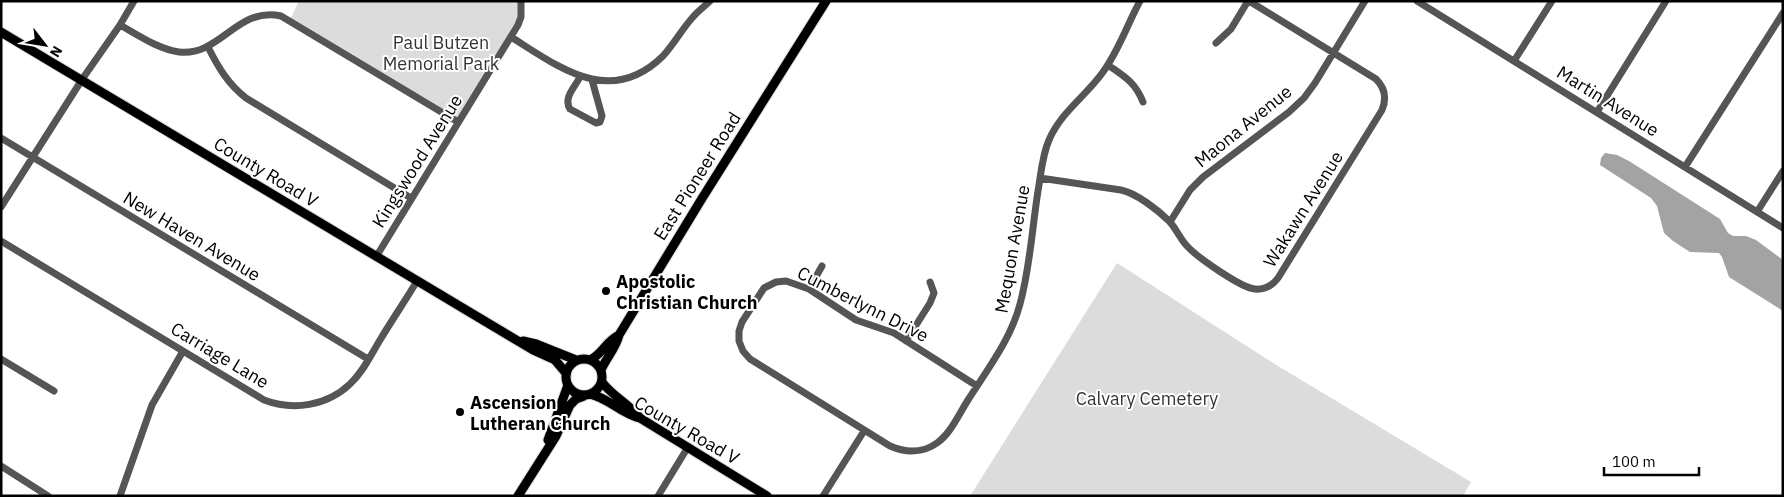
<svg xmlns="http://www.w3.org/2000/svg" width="1784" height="497" viewBox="0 0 1784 497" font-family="'IBM Plex Sans',sans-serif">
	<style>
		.green { fill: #dcdcdc }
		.water { fill: #a3a3a3 }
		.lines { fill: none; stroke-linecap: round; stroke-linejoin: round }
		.major-casing { stroke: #dbdbdb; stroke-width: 11 }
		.minor { stroke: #555; stroke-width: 7 }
		.major { stroke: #000; stroke-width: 9 }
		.poi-dot { fill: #000; stroke: #fff; stroke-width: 2 }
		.labels { text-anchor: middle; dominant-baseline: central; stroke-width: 4; stroke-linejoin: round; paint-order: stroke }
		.park-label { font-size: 18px; fill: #333; stroke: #fff }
		.street-label { font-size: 18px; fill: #000; stroke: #fff }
		.poi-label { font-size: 18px; font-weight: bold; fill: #000; stroke: #fff; text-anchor: start }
	</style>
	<rect width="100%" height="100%" fill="#fff"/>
	<path class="green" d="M299,1H521V17L458,122L290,20Z
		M1117,263L1278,366L1471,482L1463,496H970Z"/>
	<path class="water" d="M1605,153L1617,155L1629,161L1720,219L1728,233L1733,236H1746L1756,240L1783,260V311L1729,277L1722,257L1719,253L1690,252L1673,241L1664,233L1657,206L1651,198L1600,165L1601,158Z"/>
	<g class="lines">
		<defs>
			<path id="major" d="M1,32L533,350L555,360L566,373
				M523,341L536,344L576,360
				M566 377a18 18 0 1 1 36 0a18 18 0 1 1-36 0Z
				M590,360C603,354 605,342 619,335L701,200L826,1
				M601,370C606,358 616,348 619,335
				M602,382C612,396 629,404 640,418
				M590,394C609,398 621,414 640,418L767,496
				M548,440L568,385
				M518,496L556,436L570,405L576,399L584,396"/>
		</defs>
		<use href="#major" class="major-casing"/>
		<path class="minor" d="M1417,1L1783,228
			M120,25C138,35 158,49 179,52C220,57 237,6 281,16L458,122
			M511,37C559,67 610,108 663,56C674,44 682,29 693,17C698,11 705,6 710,1
			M1216,43L1231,29L1248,1
			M208,47C218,67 228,84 246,98L411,198
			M1514,61L1552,1
			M1108,65C1125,77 1135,82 1143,102
			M580,77C575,87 563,98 570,109L596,123L600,122L602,116L592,80
			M1597,112L1666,1
			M1,138L368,359
			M1685,167L1783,13
			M1040,178L1121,190C1136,193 1158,210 1169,221C1176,228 1180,239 1187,246C1197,257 1241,288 1255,289C1265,290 1272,286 1278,278L1382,110C1387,98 1385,88 1376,79L1249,1
			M1,207L83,78L120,25L134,1
			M1757,212L1783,171
			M1170,222L1190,190L1203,177L1289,112L1304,98L1315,83L1365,1
			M1,241L264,400C293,411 327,406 350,384C363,372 371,355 380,340C392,320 405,301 417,281
			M376,257L518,25L521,17V1
			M809,289L822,266
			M906,341L930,303L934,293L930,282
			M1,359L54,391
			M977,386L894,333L856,320L809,289L786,281L776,282L764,288L742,322L739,331V341L743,351L750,359L890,446C906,453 923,453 937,443C951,433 959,414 968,400C987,370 1011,339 1020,304C1030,268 1032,229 1038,191C1041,174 1042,156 1049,140C1061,112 1086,96 1103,72C1119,50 1127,25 1140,1
			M1,466L48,496
			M120,496L152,405L183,351
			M658,496L688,447
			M823,496L864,431"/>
		<use href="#major" class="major"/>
	</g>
	<g class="poi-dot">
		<circle cx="606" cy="291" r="5"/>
		<circle cx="460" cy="412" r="5"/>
	</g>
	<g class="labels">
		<g class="park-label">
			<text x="441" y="42">Paul Butzen<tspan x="441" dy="21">Memorial Park</tspan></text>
			<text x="1147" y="398">Calvary Cemetery</text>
		</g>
		<g class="street-label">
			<text transform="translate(1608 101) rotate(32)">Martin Avenue</text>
			<text transform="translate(1243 126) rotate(-39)">Maona Avenue</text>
			<text transform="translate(417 161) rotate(-58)">Kingswood Avenue</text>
			<text transform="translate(266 172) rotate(31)">County Road V</text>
			<text transform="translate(697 176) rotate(-58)">East Pioneer Road</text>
			<text transform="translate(1303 209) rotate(-58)">Wakawn Avenue</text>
			<text transform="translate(192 236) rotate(31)">New Haven Avenue</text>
			<text transform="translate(1012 249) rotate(-80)">Mequon Avenue</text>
			<text transform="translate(863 304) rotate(27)">Cumberlynn Drive</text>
			<text transform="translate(220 355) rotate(31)">Carriage Lane</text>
			<text transform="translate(687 430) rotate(30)">County Road V</text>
		</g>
		<g class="poi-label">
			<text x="616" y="281">Apostolic<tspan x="616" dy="21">Christian Church</tspan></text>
			<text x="470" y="402">Ascension<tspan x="470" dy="21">Lutheran Church</tspan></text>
		</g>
	</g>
	<rect width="1784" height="497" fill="none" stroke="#000000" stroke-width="5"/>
	<g transform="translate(45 45) rotate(121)" stroke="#ffffff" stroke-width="4" paint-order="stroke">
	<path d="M0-4L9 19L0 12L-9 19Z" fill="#000000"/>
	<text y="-8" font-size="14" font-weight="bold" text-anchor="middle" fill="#000000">N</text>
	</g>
	<path d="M1604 467v8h95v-8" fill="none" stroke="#000000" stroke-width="2.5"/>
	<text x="1612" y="467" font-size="15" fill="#000000" stroke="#ffffff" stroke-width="4" paint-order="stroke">100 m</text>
</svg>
